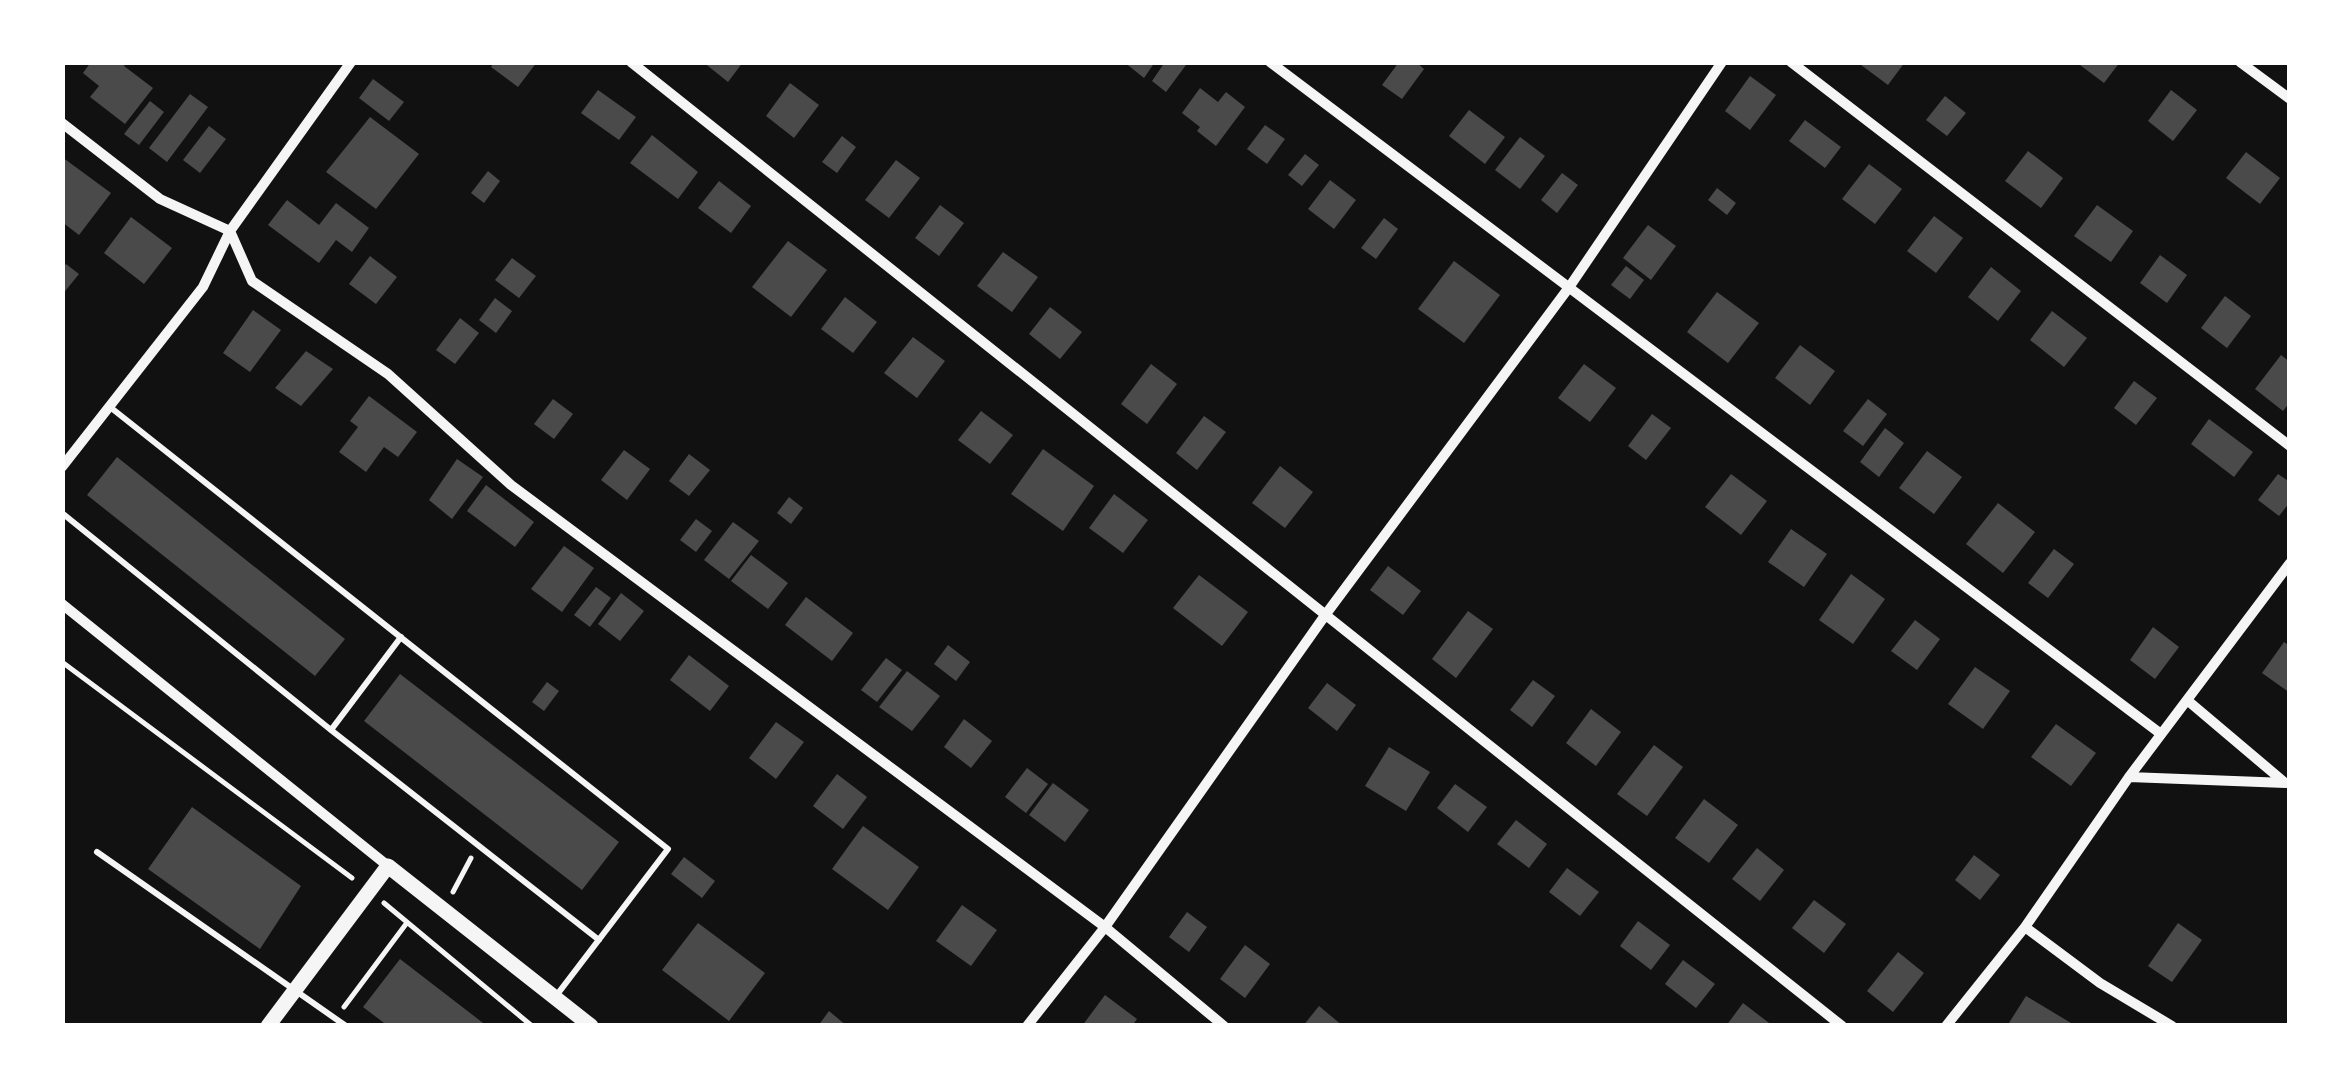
<svg xmlns="http://www.w3.org/2000/svg" width="2352" height="1088" viewBox="0 0 2352 1088" font-family="'IBM Plex Sans',sans-serif">
	<style>
		.building { fill: #4a4a4a }
		.lines { fill: none; stroke-linecap: round; stroke-linejoin: round }
		.path { stroke: #f5f5f5; stroke-width: 5 }
		.service { stroke: #f5f5f5; stroke-width: 6 }
		.minor { stroke: #f5f5f5; stroke-width: 10 }
		.tertiary { stroke: #f5f5f5; stroke-width: 15 }
	</style>
	<rect width="100%" height="100%" fill="#111"/>
	<path class="building" d="M91,62H126L124,66L153,88L125,124L90,97L99,86L83,73Z
		M494,62H537L518,87L491,67Z
		M703,62H743L728,82Z
		M1124,62H1155L1144,78Z
		M1165,62L1186,65L1166,92L1152,81Z
		M1399,62H1416L1424,69L1402,99L1382,85Z
		M1857,62H1905L1888,85Z
		M2076,62H2120L2104,83Z
		M1750,76L1776,95L1750,130L1725,111Z
		M373,79L404,102L389,121L359,98Z
		M790,83L819,105L794,138L766,116Z
		M1200,88L1218,102L1226,92L1245,107L1216,146L1197,131L1200,127L1182,113Z
		M598,90L636,117L619,140L581,113Z
		M2171,90L2197,110L2173,141L2148,121Z
		M190,94L208,107L167,162L149,148Z
		M1945,96L1966,113L1947,136L1926,120Z
		M150,101L164,112L139,145L124,134Z
		M1469,110L1505,137L1485,164L1449,136Z
		M370,117L419,154L376,209L326,172Z
		M1805,120L1841,147L1825,168L1789,141Z
		M1265,125L1285,139L1267,164L1247,149Z
		M209,126L226,139L200,173L183,160Z
		M652,135L698,172L678,199L630,163Z
		M842,136L856,147L837,173L822,162Z
		M1520,137L1545,156L1520,189L1495,170Z
		M2028,151L2063,178L2041,208L2005,181Z
		M2246,152L2280,178L2260,204L2226,178Z
		M1305,154L1319,165L1302,186L1288,175Z
		M62,157L111,193L79,235L62,222Z
		M896,160L920,178L889,218L865,200Z
		M1869,164L1902,189L1875,224L1842,199Z
		M488,171L500,181L484,203L471,193Z
		M1562,173L1578,185L1557,213L1541,200Z
		M1330,180L1356,200L1334,229L1308,209Z
		M719,181L751,206L731,233L698,208Z
		M1717,188L1736,203L1727,215L1708,200Z
		M287,200L319,225L336,203L369,228L352,252L336,240L319,263L268,225Z
		M940,205L964,223L939,256L915,238Z
		M2097,205L2133,231L2111,262L2074,236Z
		M1934,216L1963,238L1936,273L1907,251Z
		M131,217L172,248L144,284L104,253Z
		M1384,218L1398,229L1376,259L1361,248Z
		M1648,225L1676,246L1651,280L1623,258Z
		M788,241L827,270L791,317L752,287Z
		M1003,252L1038,277L1012,312L977,286Z
		M2160,255L2187,275L2167,303L2140,283Z
		M370,256L397,277L376,304L349,284Z
		M512,258L536,276L519,298L495,280Z
		M1454,261L1500,295L1464,343L1418,309Z
		M66,264L79,274L62,295V269Z
		M1626,266L1644,280L1630,299L1611,285Z
		M1991,267L2021,291L1998,321L1968,297Z
		M1717,292L1759,323L1728,363L1687,332Z
		M2225,296L2251,316L2227,348L2201,328Z
		M845,297L877,322L853,353L821,329Z
		M495,298L512,311L496,333L479,320Z
		M1050,307L1082,332L1060,359L1029,334Z
		M253,310L281,330L250,372L223,353Z
		M2052,311L2087,338L2064,367L2030,340Z
		M460,318L479,333L455,364L436,350Z
		M913,337L945,361L917,398L884,373Z
		M1800,345L1835,371L1810,405L1775,378Z
		M306,351L333,369L301,406L275,388Z
		M2281,355L2290,362V402L2283,411L2255,389Z
		M1151,364L1177,384L1147,424L1121,404Z
		M1584,364L1616,388L1590,422L1558,398Z
		M2134,381L2157,398L2136,425L2114,408Z
		M369,396L417,432L398,457L384,447L366,472L339,452L358,427L350,421Z
		M553,399L573,414L554,439L534,424Z
		M1868,399L1887,414L1863,446L1843,431Z
		M981,411L1013,435L990,464L958,440Z
		M1652,414L1671,428L1646,460L1628,446Z
		M1204,416L1226,432L1197,470L1176,453Z
		M2209,419L2253,452L2234,477L2191,444Z
		M1885,428L1904,443L1879,477L1860,462Z
		M1043,449L1094,486L1063,531L1011,494Z
		M624,450L650,469L627,500L601,480Z
		M1927,451L1962,477L1934,514L1899,488Z
		M689,454L710,470L689,496L669,481Z
		M117,457L345,639L315,676L87,495Z
		M457,459L483,477L452,519L429,500Z
		M1280,466L1313,492L1285,528L1252,503Z
		M1731,474L1767,501L1741,535L1705,507Z
		M2278,474L2290,482V502L2279,516L2258,500Z
		M486,485L534,522L515,547L467,511Z
		M1114,494L1148,520L1123,553L1089,528Z
		M789,497L803,508L791,524L777,513Z
		M1998,503L2035,532L2003,573L1966,544Z
		M696,519L712,531L696,552L680,540Z
		M733,522L759,541L729,579L704,560Z
		M1791,529L1827,554L1804,587L1768,562Z
		M564,546L594,568L562,612L531,589Z
		M2054,549L2074,564L2048,598L2028,583Z
		M751,555L788,583L768,609L731,581Z
		M1388,566L1421,591L1403,615L1370,590Z
		M1851,574L1885,599L1853,644L1819,620Z
		M1199,575L1248,612L1222,646L1173,608Z
		M596,587L611,598L590,627L574,615Z
		M621,593L644,611L620,641L598,624Z
		M806,597L853,633L832,661L785,625Z
		M1468,611L1493,629L1456,678L1432,659Z
		M1915,620L1940,639L1917,670L1891,651Z
		M2153,627L2179,647L2155,679L2130,660Z
		M2284,642L2290,646V693L2262,673Z
		M948,645L970,662L956,681L934,664Z
		M689,655L729,686L710,711L670,680Z
		M886,658L902,670L877,702L861,690Z
		M1975,667L2010,691L1983,729L1948,704Z
		M907,671L940,696L912,731L879,707Z
		M400,674L619,842L582,890L364,721Z
		M1533,680L1555,696L1532,727L1510,710Z
		M547,682L559,691L544,711L532,702Z
		M1327,683L1356,705L1337,731L1308,708Z
		M1591,709L1621,732L1596,766L1566,743Z
		M964,719L992,741L971,768L944,747Z
		M776,722L804,742L776,779L749,758Z
		M2056,724L2096,753L2071,786L2031,757Z
		M1654,745L1683,767L1647,816L1617,794Z
		M1389,747L1430,772L1406,811L1365,786Z
		M1027,768L1048,784L1026,813L1005,797Z
		M837,774L867,797L843,829L813,806Z
		M1053,783L1089,810L1065,842L1029,815Z
		M1455,784L1487,807L1468,832L1437,808Z
		M1704,799L1738,825L1709,863L1675,838Z
		M192,807L301,886L260,949L148,869Z
		M1516,820L1547,844L1529,868L1497,844Z
		M863,826L919,867L888,910L832,869Z
		M1757,848L1784,870L1760,901L1732,879Z
		M1974,855L2000,875L1980,900L1955,880Z
		M684,857L715,881L702,898L671,874Z
		M1567,868L1599,892L1580,916L1549,892Z
		M1814,900L1846,924L1824,953L1792,928Z
		M962,905L997,930L971,966L936,941Z
		M1187,912L1207,927L1189,952L1169,937Z
		M1638,921L1670,945L1651,970L1620,946Z
		M698,923L765,973L729,1021L662,970Z
		M2178,923L2202,940L2172,982L2148,966Z
		M1245,945L1270,964L1245,998L1220,979Z
		M1898,952L1924,973L1893,1012L1867,991Z
		M400,959L487,1026H388L363,1007Z
		M1683,960L1715,984L1696,1008L1665,984Z
		M1105,995L1137,1019L1132,1026H1082Z
		M2026,996L2076,1026H2007Z
		M1743,1003L1773,1026H1726Z
		M1319,1006L1343,1026H1303Z
		M829,1011L847,1026H818Z"/>
	<g class="lines">
		<path class="path" d="M62,662L352,878
			M453,892L471,858
			M384,903L532,1026
			M344,1007L406,924"/>
		<path class="service" d="M110,407L668,849L556,996
			M62,513L331,730L599,940
			M331,730L401,637
			M97,852L346,1026"/>
		<path class="minor" d="M631,62L1842,1026
			M1270,62L2161,734
			M1791,62L2290,446
			M2240,62L2290,99
			M62,123L160,199L230,231L252,281L388,374L511,485L1105,927L1224,1026
			M62,467L203,287L230,231L351,62
			M62,604L388,866
			M2187,700L2284,782
			M2129,777L2286,783
			M2025,927L2100,983L2172,1026
			M1027,1026L1105,927L1326,614L1570,286L1722,62
			M1946,1026L2025,927L2129,777L2290,563"/>
		<path class="tertiary" d="M268,1026L388,866L591,1026"/>
	</g>
	<rect width="2352" height="1088" fill="none" stroke="#ffffff" stroke-width="130"/>
</svg>
